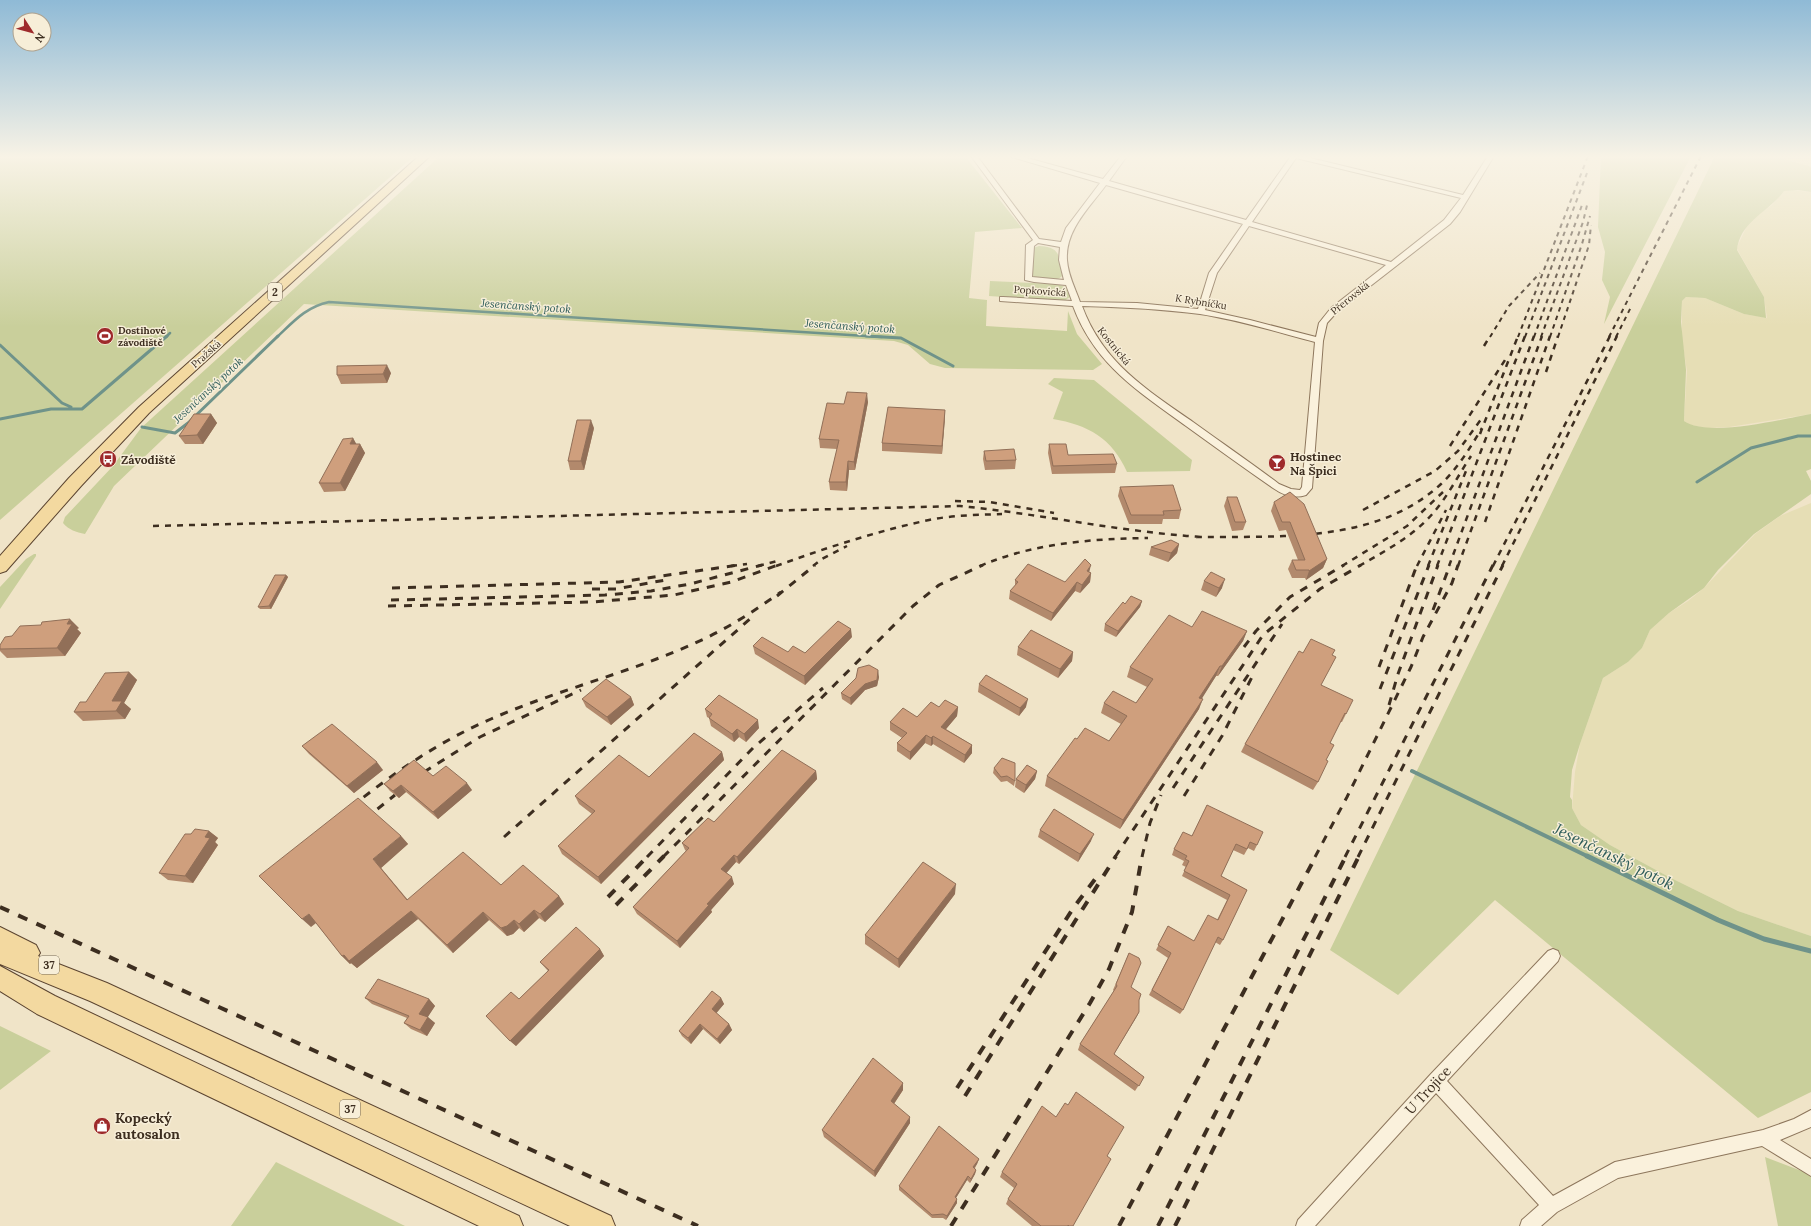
<svg xmlns="http://www.w3.org/2000/svg" width="1811" height="1226" viewBox="0 0 1811 1226" font-family="Lora,serif">
	<style>
		.farmland { fill: #e6deb5 }
		.green { fill: #c9cf9b }
		.lines { fill: none; stroke-linecap: round; stroke-linejoin: round }
		.stream-far3 { stroke: #6f938a; stroke-width: 2.5 }
		.stream-far2 { stroke: #6f938a; stroke-width: 3 }
		.stream-far1 { stroke: #6f938a; stroke-width: 4 }
		.stream { stroke: #6f938a; stroke-width: 5 }
		.street-casing { stroke: #8d765c; stroke-width: 2 }
		.primary-casing { stroke: #5b4430; stroke-width: 2 }
		.street { fill: #faf1dc; fill-rule: evenodd }
		.primary { fill: #f3d9a0; fill-rule: evenodd }
		.rail-far3 { stroke: #3d2e20; stroke-width: 2; stroke-dasharray: 4.5 4.5; stroke-linecap: butt }
		.rail-far2 { stroke: #3d2e20; stroke-width: 2.5; stroke-dasharray: 6 6; stroke-linecap: butt }
		.rail-far1 { stroke: #3d2e20; stroke-width: 3; stroke-dasharray: 8 8; stroke-linecap: butt }
		.rail { stroke: #3d2e20; stroke-width: 4; stroke-dasharray: 10 10; stroke-linecap: butt }
		.wall { fill: #b2896c }
		.shaded-wall { fill: #916f58 }
		.building { fill: #cf9f7d; stroke: #916f58 }
		.labels { text-anchor: middle; dominant-baseline: central; stroke-width: 3; stroke-linejoin: round; paint-order: stroke }
		.far-street-label { font-size: 10px; fill: #3d2e20; stroke: #f7eed8 }
		.far-poi-label { font-size: 10px; font-weight: bold; fill: #3d2e20; stroke: #f7eed8; text-anchor: start }
		.shield { fill: #f7eed8; stroke: #756857; stroke-width: 1 }
		.shield-label { font-size: 11px; font-weight: bold; fill: #3d2e20 }
		.far-water-label { font-size: 11px; font-style: italic; fill: #2f5d5a; stroke: #f7eed8 }
		.poi-label { font-size: 12px; font-weight: bold; fill: #3d2e20; stroke: #f7eed8; text-anchor: start }
		.near-street-label { font-size: 14px; fill: #3d2e20; stroke: #f7eed8 }
		.near-poi-label { font-size: 14px; font-weight: bold; fill: #3d2e20; stroke: #f7eed8; text-anchor: start }
		.near-water-label { font-size: 16px; font-style: italic; fill: #2f5d5a; stroke: #f7eed8 }
	</style>
	<rect width="100%" height="100%" fill="#f0e4c8"/>
	<path class="farmland" d="M1771,156H1811V167L1806,165Z
		M1792,190L1811,192V414L1729,427L1707,428L1690,425L1684,421L1687,371L1682,340V301L1686,297L1705,298L1744,314L1767,318L1764,297L1737,249L1738,245L1746,228L1753,218L1772,205L1784,191Z
		M1811,503V936L1738,911L1669,877L1610,845L1581,825L1572,808L1575,772L1580,744L1603,678L1628,662L1642,648L1650,630L1669,613L1688,601L1704,588L1755,534L1780,516Z"/>
	<path class="green" d="M0,156H414L0,520Z
		M440,156H965L1022,228L975,232L969,298L987,300L986,326L1067,331L1068,311L1077,334L1102,364L1093,370L945,368L930,364L908,345L894,341L304,304L114,486L85,534C76,532 69,530 63,523L65,517L113,466L141,428Z
		M1601,156H1691L1604,324L1610,297L1602,280L1605,252L1598,227Z
		M1715,156H1771L1806,165L1811,167V192L1798,190L1784,191C1769,212 1740,221 1737,250L1764,297L1766,318L1744,314L1705,298L1686,297L1682,301L1681,322L1686,370L1684,421C1709,438 1782,419 1811,414V469L1806,471L1811,481V494L1754,534L1718,570L1704,588L1669,613L1650,630L1642,648L1628,662L1603,678L1580,744L1572,770L1570,797L1572,800V808L1581,825L1610,845L1669,877L1738,911L1811,936V1092L1758,1118L1495,900L1398,995L1330,950Z
		M1039,246C1062,247 1058,257 1063,275C1056,284 1040,278 1031,277L1033,248Z
		M990,281L1057,284L1065,287L1070,297L1064,301L989,296Z
		M1054,378L1094,380L1192,460L1190,471L1127,472C1112,438 1088,425 1053,419L1063,392L1048,384Z
		M34,554H36V556L0,609V587L26,559Z
		M0,1026L51,1051L0,1090Z
		M1765,1157L1807,1173L1811,1177V1226H1778Z
		M276,1162L405,1226H231Z"/>
	<g class="lines">
		<path class="stream-far3" d="M166,337L170,333
			M277,337C294,321 306,307 329,302L882,337"/>
		<path class="stream-far2" d="M866,336L901,338L953,366
			M0,345L62,403L71,407
			M0,419L51,409H82L167,336
			M142,427L175,433L188,423L278,336
			M1697,482L1751,448L1798,436H1811"/>
		<path class="stream-far1" d="M1412,771L1589,857"/>
		<path class="stream" d="M1587,856L1718,920L1764,939L1811,951"/>
		<defs>
			<path id="street" d="M971,156H977L1039,239L1061,242L1066,228L1100,183L1012,157L1011,156H1020L1103,179L1121,156H1127L1109,181L1246,220L1291,156H1302L1463,195L1488,156H1494L1460,212L1450,224L1337,312L1327,323L1323,341L1312,488L1306,495C1294,499 1283,495 1273,488C1244,468 1215,447 1186,426C1138,391 1095,365 1073,306L1000,301V297H1003L1072,301L1066,285L1034,282L1025,280L1026,245L1033,240ZM1296,158L1461,198L1444,220L1391,262L1252,222ZM1106,185L1243,224L1209,273L1198,309L1137,303L1080,302C1075,288 1068,275 1067,260C1065,230 1090,207 1106,185ZM1249,226L1386,265L1331,308L1319,323L1316,337L1250,320L1205,310L1217,273ZM1038,243L1060,247L1059,260L1064,280L1032,277L1034,246ZM1082,306C1121,307 1160,309 1200,314C1239,320 1277,332 1315,342L1302,487L1300,490L1291,489L1279,484C1251,463 1222,443 1193,422C1146,389 1103,363 1082,306Z
				M1553,949L1558,951L1560,956L1558,961L1447,1081L1553,1196L1615,1162L1763,1130L1794,1119L1811,1110V1127L1780,1140L1811,1159V1176L1762,1146L1618,1178L1557,1212L1541,1226H1520L1522,1220L1539,1205L1436,1093L1315,1226H1296L1298,1220L1430,1075L1548,951Z"/>
			<path id="primary" d="M419,156H430L149,413L81,486L6,571L0,573V556L69,478L139,407Z
				M0,927L36,945L40,953L38,956L107,983L611,1216L615,1226H570L90,1001L0,964Z
				M0,966L55,996L519,1216L523,1226H479L37,1014L0,991Z"/>
		</defs>
		<use href="#street" class="street-casing"/>
		<use href="#primary" class="primary-casing"/>
		<use href="#street" class="street"/>
		<use href="#primary" class="primary"/>
		<path class="rail-far3" d="M1490,337L1509,306L1540,273
			M1518,337L1588,156
			M1525,337L1587,173
			M1534,337L1582,205
			M1541,337L1583,222L1588,201
			M1550,337L1582,244L1590,216
			M1558,337L1589,245L1591,225
			M1609,337L1701,156
			M1616,337L1632,305"/>
		<path class="rail-far2" d="M1484,346L1490,336
			M1546,372L1558,336
			M1480,434L1518,336
			M1450,446L1505,360
			M955,501L990,502L1054,513
			M1363,510L1435,471L1458,451L1482,418
			M1485,522L1550,336
			M153,526L960,506C1041,514 1121,532 1202,537
			M1196,537C1278,536 1376,544 1441,484C1458,468 1470,448 1482,428
			M731,566L747,564
			M758,566L781,560
			M776,566C826,548 877,531 929,520C953,515 978,515 1002,514
			M813,566L822,559L847,546
			M980,566C1034,543 1090,539 1148,538
			M1342,566L1407,526L1443,492
			M1359,566C1385,551 1414,536 1434,512C1448,496 1459,474 1471,456
			M1417,566L1446,510
			M1428,566L1466,471
			M1437,566L1525,336
			M1449,566L1534,336
			M1458,566L1542,336
			M1493,566L1610,336
			M1502,566L1617,336"/>
		<path class="rail-far1" d="M392,588L619,582L739,565
			M592,589H616L671,579
			M777,596L815,565
			M391,600L605,595L651,591L690,584L762,565
			M388,606L593,602L674,595L731,582L778,565
			M1433,610L1450,565
			M1244,647L1256,631L1290,597L1344,565
			M1379,667L1417,565
			M1380,689L1429,565
			M1389,705L1398,674L1438,565
			M424,772L480,737L581,690
			M1173,788L1282,624
			M1184,796L1222,736L1252,677
			M351,807C395,772 440,741 491,719C562,688 637,671 706,638C733,625 757,609 781,592
			M365,819L395,795
			M504,837L751,618
			M647,857L753,748L823,688
			M663,857L913,606L939,585L983,565
			M1115,857L1263,635L1320,589L1361,565
			M1142,857L1150,823L1161,795
			M1315,857L1347,797L1411,667L1423,637L1452,583L1458,565
			M1345,857L1493,565
			M1358,857L1503,565"/>
		<path class="rail" d="M608,897L648,856
			M616,905L664,856
			M0,907L698,1226
			M957,1088L1074,907L1099,874
			M965,1096L1116,856
			M951,1226L1090,1003L1109,969L1132,912L1142,856
			M1119,1226L1316,856
			M1158,1226L1346,856
			M1175,1226L1359,856"/>
	</g>
	<path class="wall" d="M391,373L387,383L341,384L337,375Z
		M868,402L855,470H849L847,491L830,490L829,482L837,449L820,448L819,439L844,404Z
		M945,410L942,454L882,451V443Z
		M211,414L217,423L203,444H185L179,436Z
		M594,428L584,470H570L568,461Z
		M353,438L356,444H360L365,453L345,491L324,492L319,483Z
		M1049,444L1068,455L1117,464L1115,473L1052,474L1048,453Z
		M984,451L1016,460L1015,469L985,470L983,459Z
		M1120,487L1181,510L1179,519H1163L1162,524H1129L1118,496Z
		M1227,497L1246,522L1243,530L1232,531L1224,506Z
		M1274,502L1327,559L1323,568L1306,580L1305,578H1292L1288,569L1292,560H1298L1286,530L1279,531L1271,511Z
		M1179,544L1177,553L1168,562L1149,555L1151,547Z
		M1090,572L1091,573L1090,582L1080,593L1075,591L1051,621L1009,599L1010,591L1015,586V580L1065,582Z
		M286,575L288,577L271,609H260L258,607Z
		M1204,581L1222,588L1216,597L1201,590Z
		M1142,601L1140,607L1116,637L1104,631L1105,624L1125,604Z
		M1192,627L1247,631L1243,641L1218,676H1216L1201,699L1199,709L1120,829L1045,786L1047,776L1077,739L1109,741L1121,724L1101,713L1104,703H1136L1147,687L1127,677L1130,667Z
		M79,628L77,629L81,633L65,656L7,658L0,651V645L12,636Z
		M852,637L805,685L755,654L753,646L788,652L805,653Z
		M1018,647L1073,652L1072,661L1058,678L1017,655Z
		M1303,653L1332,655L1321,685L1346,714L1342,722H1340L1330,743L1326,760L1318,782L1313,790L1241,752L1245,744Z
		M129,672L137,680L124,703L131,709L125,719L83,721L74,712L86,702Z
		M879,677L877,686L865,690L851,705L842,699L841,693Z
		M979,684L1026,707L1019,716L978,692Z
		M631,697L634,705L611,725L586,707L582,699Z
		M939,707H958L957,716L946,729L972,745V753L964,763L933,744L931,746L925,743L910,760L897,751V743L902,738L890,730V722L917,717Z
		M705,709L759,728L746,742L739,737L734,742L711,726L709,718L707,717Z
		M302,746L383,770L354,793L309,754Z
		M722,752L724,760L601,884L562,854L558,846L592,814L579,804L575,796L649,777Z
		M994,768L1015,781L1014,786L1007,781L1001,782L993,773Z
		M816,771L817,779L739,864L736,862L726,873L734,884L711,910L712,912L680,948L637,914L633,907L686,851L685,850L682,843L714,822Z
		M1037,771L1035,779L1024,793L1015,787L1016,779Z
		M433,776L472,790L438,819L406,792L399,798L390,791L384,784Z
		M1207,805L1257,845L1254,851L1248,848L1244,855L1233,850L1221,876L1247,890L1223,940L1220,945L1215,942L1183,1010L1180,1014L1149,995L1168,958L1156,950L1168,926L1194,941L1217,920L1227,900L1182,876L1186,867L1182,865L1184,861L1172,855L1174,849L1192,836Z
		M1040,830L1091,841L1078,862L1038,837Z
		M209,831L218,838L215,842L218,845L193,883L168,880L159,873L191,834Z
		M401,836L408,844L381,868L408,900L501,885L559,896L564,904L545,922L539,918L524,932L519,928L513,934L507,936L489,920L453,953L418,919L357,968L351,963L350,964L342,956L316,923L311,927Z
		M955,894L899,968L865,944V935Z
		M600,949L604,956L516,1046L486,1016L519,999L548,971L540,962Z
		M1129,953L1131,987L1139,1000V1012L1114,1054L1144,1077L1135,1091L1078,1050L1080,1044L1114,991L1113,990Z
		M365,998L429,999L435,1006L427,1017L435,1023L427,1036L411,1029L404,1023L407,1018L372,1004Z
		M721,998L724,1004L716,1013L729,1024L732,1030L720,1044L703,1029L691,1044L682,1036L679,1031Z
		M903,1083V1090L894,1104L910,1123L875,1177L824,1137L822,1130Z
		M1107,1156L1073,1226H1032L1006,1204L1008,1199L1014,1188L1000,1177L1002,1172Z
		M979,1159L977,1164L975,1168L976,1170L975,1174L970,1183L967,1180L956,1198L957,1199V1203L946,1220L943,1218H932L899,1190V1186Z"/>
	<path class="shaded-wall" d="M387,365L391,373L387,383L383,374Z
		M867,393L868,402L855,470L854,462Z
		M945,410V419L942,454V446Z
		M211,414L217,423L203,444L197,435Z
		M591,420L594,428L584,470L581,461Z
		M353,438L358,447L350,444Z
		M360,444L365,453L345,491L340,483Z
		M848,461L849,470L847,491L846,482Z
		M1179,544L1177,553L1168,562L1171,553Z
		M1327,559L1323,568L1306,580L1309,571Z
		M1091,565L1089,573L1087,571Z
		M1091,573L1090,582L1080,593L1082,585Z
		M286,575L288,577L271,609L269,606Z
		M1225,579L1222,588L1216,597L1219,588Z
		M1077,582L1075,591L1051,621L1053,613Z
		M1142,601L1140,607L1116,637L1118,631Z
		M70,619L79,628L77,629L81,633L65,656L57,648L67,624Z
		M851,629L852,637L805,685L804,676Z
		M1247,631L1243,641L1218,676L1222,666Z
		M1073,652L1072,661L1058,678L1060,669Z
		M1220,666L1216,676L1196,708L1199,698Z
		M878,670L879,677L877,686L865,690L851,705L850,698Z
		M129,672L137,680L124,703L131,709L125,719L116,711L112,701Z
		M631,697L634,705L611,725L607,717Z
		M1028,699L1026,707L1019,716L1020,708Z
		M1203,699L1199,709L1120,829L1123,820Z
		M958,707L957,716L941,735V727Z
		M758,720L759,728L746,742L744,734Z
		M737,729L739,737L734,742L732,734Z
		M926,735L925,743L910,760V752Z
		M933,736V744L931,746V738Z
		M972,745V753L964,763L965,755Z
		M722,752L724,760L601,884L598,877Z
		M377,762L383,770L354,793L347,786Z
		M816,771L817,779L739,864L737,857Z
		M1037,771L1035,779L1024,793L1026,785Z
		M467,783L472,790L438,819L433,812Z
		M401,785L406,792L399,798L393,791Z
		M209,831L218,838L215,842L218,845L193,883L185,876L205,837Z
		M1094,834L1091,841L1078,862L1080,854Z
		M401,836L408,844L381,868L414,908L373,859Z
		M734,855L736,862L723,877L721,869Z
		M732,877L734,884L711,910L712,912L680,948L677,941L707,904Z
		M956,884L955,894L899,968L898,959Z
		M559,896L564,904L545,922L540,914Z
		M534,910L539,918L524,932L519,924Z
		M411,911L418,919L357,968L351,963L350,964L342,956Z
		M483,912L489,920L453,953L447,945Z
		M309,914L317,922L311,927L302,919Z
		M514,920L519,928L513,934L507,936L501,928Z
		M600,949L604,956L516,1046L510,1041Z
		M721,998L724,1004L714,1016L712,1009Z
		M429,999L435,1006L426,1020L419,1014Z
		M1139,1012L1136,1018L1111,1059L1114,1054Z
		M428,1017L435,1023L427,1036L420,1030Z
		M700,1024L703,1029L691,1044L688,1038Z
		M729,1024L732,1030L720,1044L717,1039Z
		M903,1083V1090L891,1108V1101Z
		M910,1117V1123L875,1177L874,1171Z
		M979,1159L977,1164L972,1171L973,1167Z
		M976,1170L975,1174L970,1183L971,1179Z
		M968,1176L967,1180L954,1201L955,1197Z
		M957,1199V1203L946,1220L947,1216Z"/>
	<path class="building" d="M387,365L383,374L337,375V366Z
		M847,392L867,393L854,462L848,461L846,482H829L839,440L819,439L827,403L844,404Z
		M888,407L945,410L942,446L882,443Z
		M194,414H211L197,435L179,436Z
		M577,420H591L581,461H568Z
		M353,438L350,444H360L340,483H319L343,439Z
		M1049,444H1066L1068,455L1113,454L1117,464L1053,466Z
		M1014,449L1016,460L986,461L984,451Z
		M1173,485L1181,510L1163,511L1164,515H1131L1120,487Z
		M1290,492L1304,504L1327,559L1309,571V570H1296L1292,560H1305L1290,522H1282L1274,502Z
		M1227,497H1237L1246,522H1235Z
		M1171,540L1179,544L1171,553L1151,547Z
		M1085,559L1091,565L1087,571L1091,573L1082,585L1077,582L1053,613L1010,591L1018,582L1015,580L1028,564L1065,582Z
		M1211,572L1225,579L1219,588L1204,581Z
		M275,575H286L269,606L258,607Z
		M1131,596L1142,601L1118,631L1105,624L1123,602L1125,604Z
		M1202,611L1247,631L1222,666H1220L1199,698L1203,699L1123,820L1047,776L1075,738L1077,739L1085,728L1109,741L1127,716L1104,703L1113,691L1136,703L1153,679L1130,667L1169,615L1192,627Z
		M70,619L67,624H72L57,648L0,649V645L5,637L12,636L20,626L41,625L42,622Z
		M838,621L851,629L804,676L753,646L762,637L788,652L793,646L805,653Z
		M1031,630L1073,652L1060,669L1018,647Z
		M1311,639L1335,650L1332,655L1336,657L1321,685L1353,700L1346,714L1345,713L1330,743L1334,745L1326,760L1328,761L1318,782L1245,744L1299,651L1303,653Z
		M869,665L878,670L877,680L865,684L850,698L841,693L856,678L858,668Z
		M129,672L112,701H122L116,711L74,712L80,702H86L105,673Z
		M986,675L1028,699L1020,708L979,684Z
		M606,679L631,697L607,717L582,699Z
		M719,695L758,720L744,734L737,729L732,734L709,718L712,714L705,709Z
		M945,700L958,707L941,727L972,745L965,755L933,736L931,738L926,735L910,752L897,743L907,733L890,722L903,708L917,717L931,702L939,707Z
		M332,724L377,762L347,786L302,746Z
		M694,733L722,752L598,877L558,846L595,811L575,796L619,755L649,777Z
		M782,750L816,771L737,857L734,855L721,869L732,877L707,904L709,905L677,941L633,907L689,848L682,843L708,818L714,822Z
		M1002,758L1015,763V781L1007,776L1001,777L994,768Z
		M414,760L433,776L446,766L467,783L433,812L401,785L393,791L384,784Z
		M1027,765L1037,771L1026,785L1016,779Z
		M358,798L401,836L373,859L407,900L463,852L501,885L523,865L559,896L540,914L534,910L519,924L514,920L507,926L501,928L483,912L447,945L411,911L349,961L344,955L342,956L309,914L302,919L259,876Z
		M1207,805L1263,832L1257,845L1250,842L1247,849L1236,844L1221,876L1247,890L1223,940L1218,937L1183,1010L1152,990L1171,953L1158,945L1168,926L1194,941L1208,915L1218,920L1230,895L1184,871L1189,861L1185,859L1187,856L1174,849L1183,832L1192,836Z
		M1054,809L1094,834L1080,854L1040,830Z
		M195,829L209,831L205,837L210,838L185,876L159,873L185,834H191Z
		M923,862L956,884L898,959L865,935Z
		M576,927L600,949L510,1041L486,1016L511,992L519,999L549,970L540,962Z
		M1129,953L1139,958L1141,963L1131,987L1141,994L1139,1000V1012L1114,1054L1144,1077L1139,1086L1080,1044L1117,986L1116,984Z
		M378,979L429,999L419,1014L428,1017L420,1030L404,1023L409,1016L365,998Z
		M712,991L721,998L712,1009L729,1024L717,1039L700,1024L688,1038L679,1031Z
		M873,1058L903,1083L891,1101L910,1117L874,1171L822,1130Z
		M1076,1092L1124,1127L1107,1156L1111,1159L1073,1226H1069L1068,1225V1226H1041L1008,1199L1017,1184L1002,1172L1042,1106L1056,1117L1065,1103L1068,1105Z
		M939,1126L979,1159L973,1167L976,1170L971,1179L968,1176L955,1197L957,1199L947,1216L943,1214L932,1215L899,1186Z"/>
	<linearGradient id="sky" x2="0" y2="1"><stop stop-color="#8fbad6"/><stop offset="0.48" stop-color="#f8f3e6"/><stop offset="1" stop-color="#f8f3e6" stop-opacity="0"/></linearGradient>
	<rect width="1811" height="327" fill="url(#sky)"/>
	<defs>
		<symbol id="stadium-disc" viewBox="-11 -11 22 22"><circle r="9.5" fill="#9e2a2b" stroke="#f7eed8"/><path d="M0-5a6.5 5 0 1 0 0 10a6.5 5 0 1 0 0-10ZM-3.5-1.8h7v3.6h-7Z" fill="#fff"/></symbol>
		<symbol id="bus-disc" viewBox="-11 -11 22 22"><circle r="9.5" fill="#9e2a2b" stroke="#f7eed8"/><path d="M-5-6H5V4H4V6H2V4H-2V6H-4V4H-5ZM-3.5-4V0h7V-4ZM-3.5 1.2v1.5H-2V1.2ZM2 1.2v1.5H3.5V1.2Z" fill="#fff"/></symbol>
		<symbol id="bar-disc" viewBox="-11 -11 22 22"><circle r="9.5" fill="#9e2a2b" stroke="#f7eed8"/><path d="M-6-5H6L.8 .8V4.5H3.5V6h-7V4.5H-.8V.8Z" fill="#fff"/></symbol>
		<symbol id="shop-disc" viewBox="-11 -11 22 22"><circle r="9.5" fill="#9e2a2b" stroke="#f7eed8"/><path d="M-5-2.5h2.3a2.7 3.5 0 0 1 5.4 0H5L5.5 6h-11ZM-1.5-2.5h3a1.5 2.3 0 0 0-3 0Z" fill="#fff"/></symbol>
	</defs>
	<g fill-rule="evenodd">
		<use href="#stadium-disc" x="95" y="326" width="20" height="20"/>
		<use href="#bus-disc" x="98" y="449" width="20" height="20"/>
		<use href="#bar-disc" x="1267" y="453" width="20" height="20"/>
		<use href="#shop-disc" x="92" y="1116" width="20" height="20"/>
	</g>
	<g class="labels">
		<g class="far-street-label">
			<text transform="translate(1040 291) rotate(4)">Popkovická</text>
			<text transform="translate(1350 298) rotate(-39)">Přerovská</text>
			<text transform="translate(1201 302) rotate(9)">K Rybníčku</text>
			<text transform="translate(1114 346) rotate(51)">Kostnická</text>
			<text transform="translate(206 354) rotate(-42)">Pražská</text>
		</g>
		<g class="far-poi-label">
			<text x="118" y="330">Dostihové<tspan x="118" dy="12">závodiště</tspan></text>
		</g>
		<g class="shield">
			<rect x="268" y="283" width="14" height="18" rx="3"/>
			<rect x="39" y="956" width="20" height="18" rx="3"/>
			<rect x="340" y="1100" width="20" height="18" rx="3"/>
		</g>
		<g class="shield-label">
			<text x="275" y="292">2</text>
			<text x="49" y="965">37</text>
			<text x="350" y="1109">37</text>
		</g>
		<g class="far-water-label">
			<text transform="translate(526 306) rotate(4)">Jesenčanský potok</text>
			<text transform="translate(850 326) rotate(4)">Jesenčanský potok</text>
			<text transform="translate(208 390) rotate(-43)">Jesenčanský potok</text>
		</g>
		<g class="poi-label">
			<text x="1290" y="456">Hostinec<tspan x="1290" dy="14">Na Špici</tspan></text>
			<text x="121" y="459">Závodiště</text>
		</g>
		<g class="near-street-label">
			<text transform="translate(1428 1090) rotate(-47)">U Trojice</text>
		</g>
		<g class="near-poi-label">
			<text x="115" y="1118">Kopecký<tspan x="115" dy="16">autosalon</tspan></text>
		</g>
		<g class="near-water-label">
			<text transform="translate(1614 856) rotate(26)">Jesenčanský potok</text>
		</g>
	</g>
	<g transform="translate(32 32) rotate(126)"><circle r="19" fill="#f7eed8" stroke="#ada18e"/>
	<path d="M0-3L7 15L0 10L-7 15Z" fill="#9e2a2b"/>
	<text y="-6" font-size="11" font-weight="bold" text-anchor="middle" fill="#3d2e20">N</text>
	</g>
</svg>
